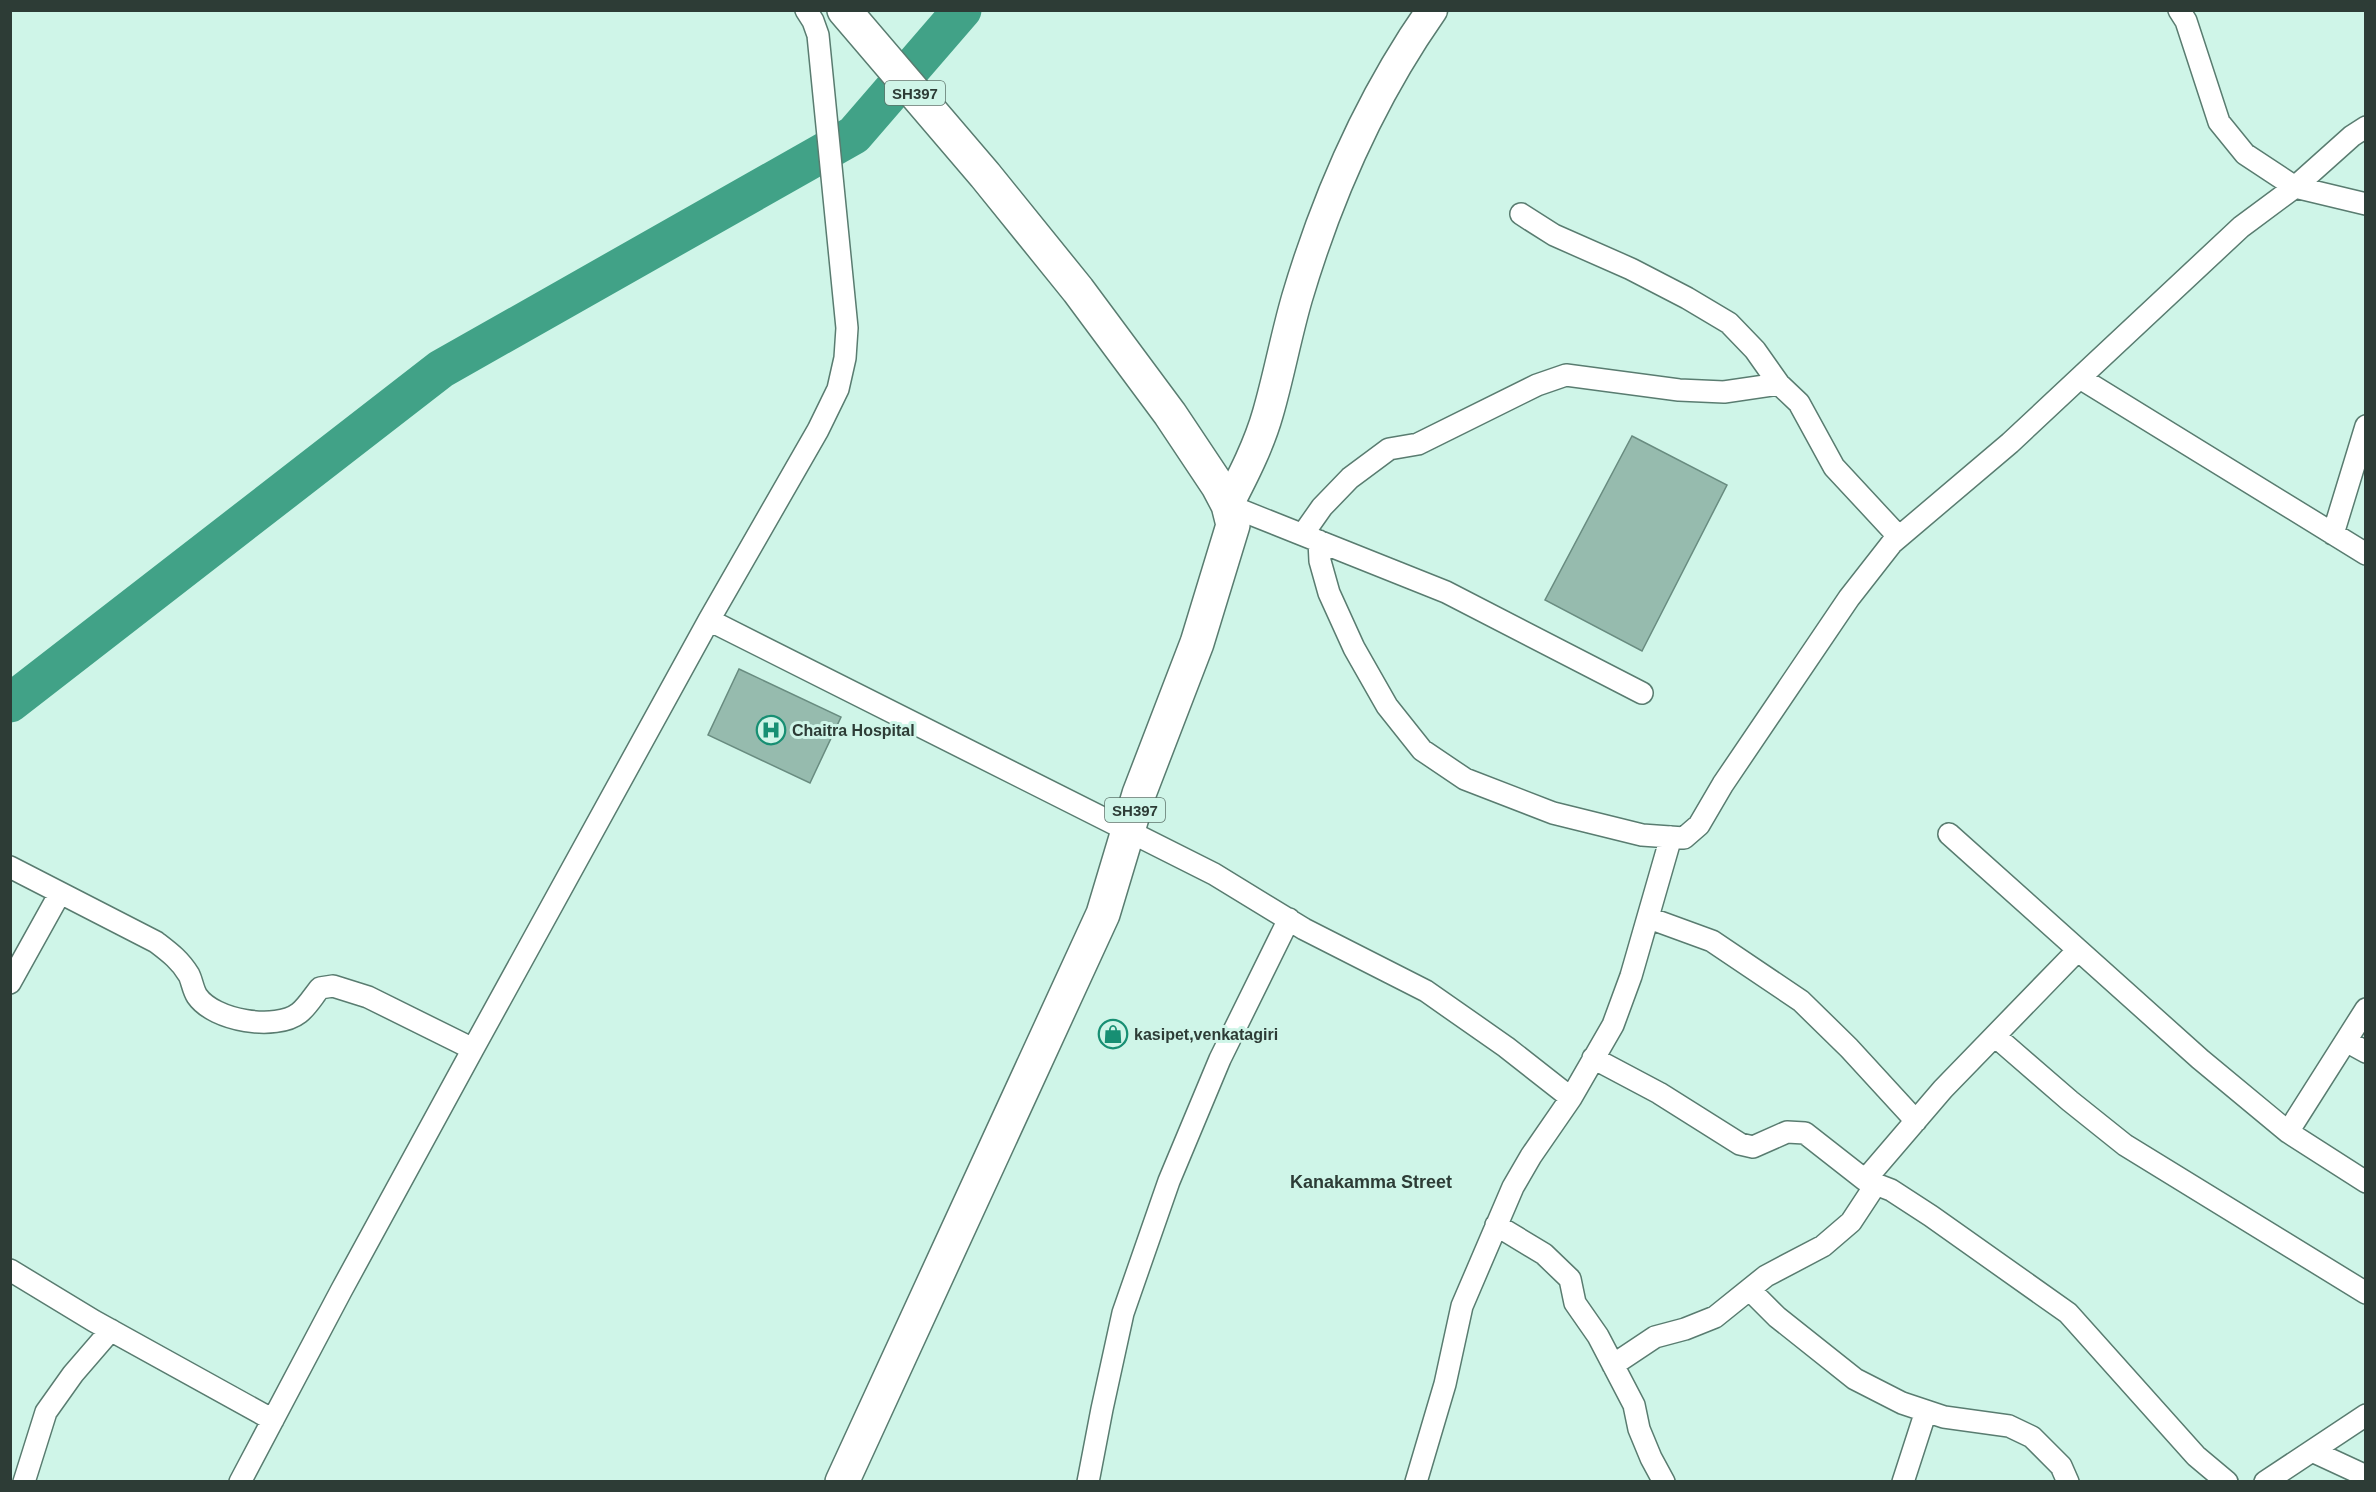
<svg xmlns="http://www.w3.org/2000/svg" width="2376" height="1492" font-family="Arial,sans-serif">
<rect width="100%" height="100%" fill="#cff5e8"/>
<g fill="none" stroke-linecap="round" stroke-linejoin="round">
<!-- river -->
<path stroke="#41a287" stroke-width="39" d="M10,703L441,369L854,135L962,10"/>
</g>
<!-- building -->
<path fill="#96bbae" stroke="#698c80" stroke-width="1.5" d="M1632,436L1727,485L1642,651L1545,600Z
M739,669L841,717L810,783L708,735Z"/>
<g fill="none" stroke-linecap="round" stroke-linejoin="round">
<!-- minor casing -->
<g stroke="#597c70" stroke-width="24">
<path id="minor" d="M2179,10L2186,21L2219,122L2245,154L2295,187L2366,204
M1521,214L1554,235L1631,269L1687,298L1729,323L1755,350L1779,384L1799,403L1834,467L1899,537
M2080,378L2366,554
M1228,505L1446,592L1642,693
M1303,534L1322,507L1350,478L1389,449L1418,444L1537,385L1566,375L1679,390L1724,392L1779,384
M2333,534L2366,426
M1319,541L1320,561L1329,593L1354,648L1387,706L1422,750L1465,779L1553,813L1642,835L1684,838L1699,825L1723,784L1849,598L1892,543L2010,443L2241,227L2295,187L2352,136L2366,127
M709,620L1214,874L1304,929L1426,991L1506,1047L1571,1098
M1949,834L2200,1059L2288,1132L2366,1182
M10,867L156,942C169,952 180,960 189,975C192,981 193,990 197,996C214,1021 276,1031 299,1013C307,1007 314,995 320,988L333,986L368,997L473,1049
M1649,918L1712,941L1801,1001L1849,1048L1916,1121
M10,983L60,893
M1995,1036L2070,1101L2125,1145L2366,1293
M2346,1041L2366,1052
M1593,1058L1659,1093L1740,1144L1753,1147L1787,1132L1805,1133L1865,1180L1891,1190L1931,1216L2068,1313L2196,1456L2227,1482
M2288,1132L2366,1009
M1865,1180L1943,1089L2077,951
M1496,1225L1544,1254L1570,1279L1575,1303L1598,1336L1634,1405L1639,1429L1651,1458L1664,1482
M10,1270L94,1321L273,1420
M1750,1290L1777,1317L1855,1379L1902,1403L1944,1417L2009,1426L2032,1437L2061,1466L2068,1482
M1613,1365L1655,1337L1685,1329L1715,1317L1766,1276L1823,1246L1851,1222L1876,1184
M2312,1451L2366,1476
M24,1482L46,1412L73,1374L111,1330
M240,1482L341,1291L473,1049L709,620L818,430L838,389L845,358L847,328L818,35L813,21L806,10
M1088,1482L1102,1409L1123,1313L1169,1181L1220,1059L1289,919
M1416,1482L1445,1384L1462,1306L1513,1187L1531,1156L1571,1098L1613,1025L1631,976L1671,837
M1903,1482L1926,1411
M2265,1482L2366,1415"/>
</g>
<!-- secondary casing -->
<g stroke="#597c70" stroke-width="33">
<path id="secondary" d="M1228,505C1243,476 1259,445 1268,413C1279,375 1286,336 1297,298C1327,197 1371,97 1432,10"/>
</g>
<!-- primary casing -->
<g stroke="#597c70" stroke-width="36">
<path id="primary" d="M842,1482L1103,914L1139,794L1197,643L1233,525L1228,505L1218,486L1170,414L1078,290L985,175L844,10"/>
</g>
<!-- minor -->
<use href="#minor" stroke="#fff" stroke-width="21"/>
<!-- secondary -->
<use href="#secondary" stroke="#fff" stroke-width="30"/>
<!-- primary -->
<use href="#primary" stroke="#fff" stroke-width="33"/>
</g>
<!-- icons -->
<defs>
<g id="hospital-ring" transform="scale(1.5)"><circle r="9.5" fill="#cff5e8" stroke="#178f73" stroke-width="1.5"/><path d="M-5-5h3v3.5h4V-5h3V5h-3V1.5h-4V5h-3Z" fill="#178f73"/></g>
<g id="shop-ring" transform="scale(1.5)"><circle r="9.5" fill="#cff5e8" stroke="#178f73" stroke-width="1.5"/><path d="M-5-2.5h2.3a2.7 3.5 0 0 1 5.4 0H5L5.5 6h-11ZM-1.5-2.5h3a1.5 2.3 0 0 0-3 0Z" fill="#178f73"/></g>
</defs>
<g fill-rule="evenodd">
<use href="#hospital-ring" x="771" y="730"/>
<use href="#shop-ring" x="1113" y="1034"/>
</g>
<g text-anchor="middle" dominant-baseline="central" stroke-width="6" stroke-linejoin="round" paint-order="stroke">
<!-- shield labels -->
<g fill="#cff5e8" stroke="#5e746b" stroke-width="1.5">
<rect x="885" y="81" width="60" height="24" rx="4.5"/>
<rect x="1105" y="798" width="60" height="24" rx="4.5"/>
</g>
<g font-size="15" font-weight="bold" fill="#2d3c36">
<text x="915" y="93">SH397</text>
<text x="1135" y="810">SH397</text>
</g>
<!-- poi labels -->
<g font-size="16" font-weight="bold" fill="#2d3c36" stroke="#cff5e8" text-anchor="start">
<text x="792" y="730">Chaitra Hospital</text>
<text x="1134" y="1034">kasipet,venkatagiri</text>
</g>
<!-- neighbourhood labels -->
<g font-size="18" font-weight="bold" fill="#2d3c36" stroke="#cff5e8">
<text x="1371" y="1182">Kanakamma Street</text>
</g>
</g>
<!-- border -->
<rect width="2376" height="1492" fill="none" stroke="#2d3c36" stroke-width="24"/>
</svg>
